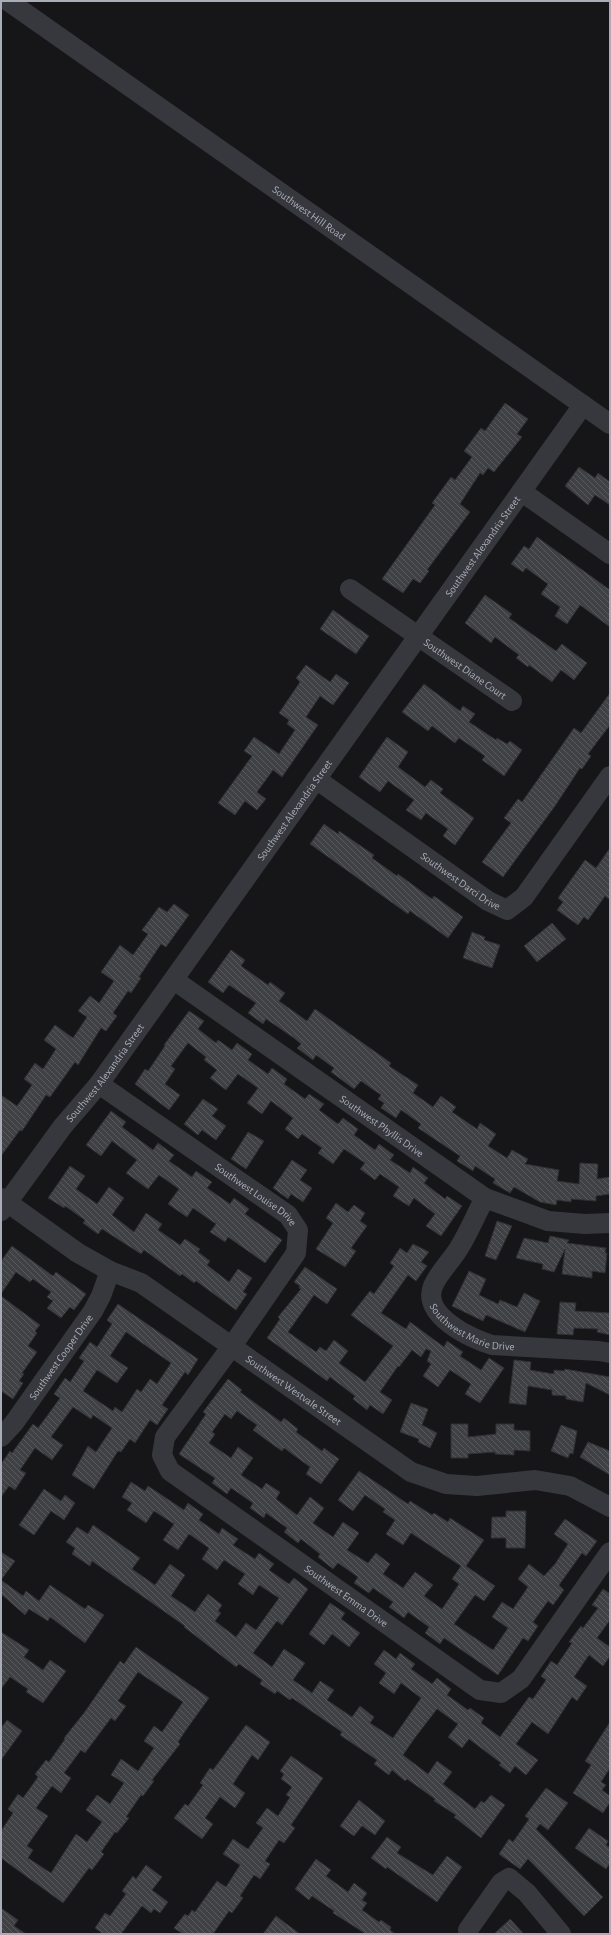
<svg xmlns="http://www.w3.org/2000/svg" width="611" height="1935" font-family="'Alegreya Sans',sans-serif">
<defs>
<pattern id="building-back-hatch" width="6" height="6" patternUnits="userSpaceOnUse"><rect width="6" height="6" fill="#404145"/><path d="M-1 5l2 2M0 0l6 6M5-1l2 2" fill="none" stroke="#595a5e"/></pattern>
</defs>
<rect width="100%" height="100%" fill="#161618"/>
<!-- building -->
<path fill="url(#building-back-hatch)" stroke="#303034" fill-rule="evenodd" d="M505,403L528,419L517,434L522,437L494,472L488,468L483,475L480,473L460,504L470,512L427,570L429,571L420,583L413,579L403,593L382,579L435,505L432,503L451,477L455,480L472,457L464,451L481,428L485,431Z
M579,467L595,478L598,473L610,482V505L595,495L588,505L565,486Z
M537,537L610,590V627L580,605L567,624L555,616L560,607L541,594L548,584L526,568L523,572L511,564L524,546L529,549Z
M485,595L512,614L509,618L556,651L562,644L587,663L574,680L561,670L552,682L529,665L528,667L516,658L519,655L495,637L491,643L465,623Z
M333,610L369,636L356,654L320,629Z
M306,665L330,682L336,674L349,683L333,705L320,696L306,717L318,725L282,777L273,770L257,792L266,799L257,810L245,801L235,815L218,803L252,756L244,751L254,737L279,754L295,730L287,724L289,720L279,713L300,682L296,678Z
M424,684L460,711L463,706L475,714L469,722L496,740L497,738L507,744L510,741L522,750L504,776L482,760L485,756L459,738L455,743L432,726L428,731L402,712Z
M610,693V725L588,754L591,756L582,769L580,768L555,806L503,877L482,862L511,823L504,818L518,799L522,802L574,728L581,733Z
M387,737L408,752L398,767L425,787L431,780L443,789L440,793L474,818L455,845L443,836L448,829L426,813L421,820L406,810L414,800L388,781L380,792L359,777Z
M324,824L338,834L339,831L374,855L372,858L397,876L398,874L432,899L434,896L463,917L448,938L410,911L408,914L310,844Z
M610,848V900L605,896L588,920L584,917L578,925L557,910L563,902L558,898L585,860L596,868Z
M174,904L189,915L166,947L161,944L139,977L141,978L131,993L128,991L113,1013L117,1016L106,1031L101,1028L78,1065L75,1062L50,1097L46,1095L22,1131L20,1130L1,1156V1095L17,1106L32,1085L24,1079L35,1063L43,1069L56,1049L44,1040L55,1025L73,1038L87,1017L78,1011L90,996L99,1003L114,981L101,972L120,945L133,955L148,934L142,930L159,907L167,912Z
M552,923L566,939L537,962L524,946Z
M472,932L485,937L484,940L500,945L492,968L463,958Z
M231,950L245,960L241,966L268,985L270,982L285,993L279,1001L307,1021L315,1009L391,1063L389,1066L418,1085L413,1093L433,1107L441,1096L456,1107L452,1112L477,1129L480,1123L496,1134L488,1146L507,1158L512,1150L528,1159L525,1164L559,1170L557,1181L579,1184L580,1163L598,1164L597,1179L610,1177V1194L596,1196V1201L571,1199V1202L557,1200L556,1205L540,1202L514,1187L510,1193L493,1183L495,1179L475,1166L473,1171L457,1161L460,1156L418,1128L421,1124L401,1110L396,1118L381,1108L384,1103L378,1099L381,1095L361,1081L354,1089L331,1072L334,1068L316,1055L313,1060L297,1048L301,1044L294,1038L266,1019L263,1024L248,1013L256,1003L229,985L223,993L208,982Z
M189,1011L204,1021L198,1029L216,1043L218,1040L232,1050L237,1043L252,1054L248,1060L268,1074L272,1068L287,1079L284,1084L305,1099L309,1094L324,1104L319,1110L338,1124L343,1118L358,1129L354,1135L375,1150L379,1144L394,1155L390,1160L410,1173L413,1167L428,1178L424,1183L445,1199L447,1196L462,1206L441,1236L426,1226L435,1214L414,1198L409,1206L393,1196L399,1187L380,1174L375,1180L360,1169L365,1163L344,1149L333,1164L318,1153L322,1148L302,1134L298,1139L285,1129L293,1118L271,1101L262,1114L247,1103L258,1088L238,1074L226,1090L210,1078L217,1070L204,1060L206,1057L188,1043L171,1066L175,1069L165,1084L180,1095L169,1110L135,1084L145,1069L148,1071L165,1046L164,1045Z
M203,1099L218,1109L212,1116L226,1126L216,1140L202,1130L198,1135L184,1124Z
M111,1111L126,1122L122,1127L153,1150L158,1143L174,1155L169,1161L192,1177L196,1171L212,1182L207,1188L230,1204L234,1198L249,1209L245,1214L282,1240L265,1263L228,1237L225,1242L210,1232L216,1224L193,1208L187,1217L168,1204L179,1189L159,1175L148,1189L126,1173L137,1160L112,1141L101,1156L86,1145Z
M248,1132L264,1141L246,1169L231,1159Z
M292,1160L307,1170L300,1180L312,1188L303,1202L291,1194L288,1199L273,1188Z
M70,1166L85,1176L76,1189L97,1204L109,1187L124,1198L112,1215L134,1232L146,1213L162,1224L158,1230L180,1245L185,1239L200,1249L198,1252L210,1261L207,1265L229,1282L238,1269L252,1278L243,1292L247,1294L236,1310L196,1281L194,1283L182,1274L180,1276L144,1250L141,1254L102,1229L98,1234L83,1223L85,1220L65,1206L64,1208L48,1198Z
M336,1203L348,1212L354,1205L365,1213L360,1221L367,1226L351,1248L356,1251L345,1267L316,1249L333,1223L326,1218Z
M497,1221L512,1226L496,1260L485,1256Z
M550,1236L569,1240L567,1243L606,1248L605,1253H607L605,1273L592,1271V1278L562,1274L565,1249L554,1272L542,1269L543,1264L516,1258L524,1238L548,1243Z
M413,1244L429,1252L421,1262L427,1266L416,1281L408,1275L381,1313L406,1329L410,1322L444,1347L447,1341L463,1352L460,1356L481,1370L489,1358L504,1368L480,1403L465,1394L471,1384L450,1370L438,1387L423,1376L431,1364L427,1361L431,1351L426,1349L421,1357L412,1350L399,1367L398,1366L380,1392L392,1400L383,1414L370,1405L367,1410L353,1399L355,1396L330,1377L327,1381L267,1338L280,1319L278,1317L301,1289L299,1288L300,1286L294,1282L305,1267L337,1289L327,1304L314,1295L288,1332L316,1352L320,1347L326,1351L334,1340L348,1351L339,1363L365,1382L393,1346L351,1315L370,1291L374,1294L394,1266L390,1263L400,1248L407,1253Z
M12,1246L53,1276L56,1272L86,1294L74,1310L70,1307L61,1318L47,1308L53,1301L47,1297L51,1292L33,1279L30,1282L16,1272L1,1294V1261Z
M469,1271L486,1279L479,1295L498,1304L500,1300L517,1307L524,1293L540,1301L525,1332L486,1315L483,1321L452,1306Z
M1,1296L40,1325L35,1331L37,1333L28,1346L37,1352L22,1373L24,1374L19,1381L23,1383L13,1399L1,1391Z
M560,1302L576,1303L575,1311L610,1313V1335L597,1332L598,1329L574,1328L573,1335L557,1334Z
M118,1304L198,1359L188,1375L185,1372L162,1405L168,1409L157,1425L150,1420L135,1443L130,1439L121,1452L118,1451L94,1489L72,1475L88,1446L96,1452L112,1428L93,1415L91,1419L73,1407L51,1437L63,1445L52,1460L35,1448L20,1470L26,1473L15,1490L9,1486L1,1497V1464L10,1451L12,1453L33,1424L38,1428L47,1416L60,1398L54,1394L65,1378L70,1382L84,1361L79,1358L90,1342L97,1347L112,1324L107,1320ZM126,1332L171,1363L157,1384L150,1379L141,1392L137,1389L122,1412L115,1407L113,1411L83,1391L97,1370L117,1383L128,1368L110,1356Z
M514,1360L531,1362L530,1370L554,1374V1370L564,1371L565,1369L610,1377V1395L586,1383L583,1402L566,1399V1396L552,1395V1390L528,1386L526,1405L509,1403Z
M228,1379L242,1390L240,1392L281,1422L284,1418L298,1429L296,1432L322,1451L324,1448L339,1459L321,1484L306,1474L310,1467L284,1448L282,1451L265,1439L253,1430L257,1425L237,1411L231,1419L225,1414L212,1432L215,1434L209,1443L231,1458L238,1447L253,1458L241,1475L262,1489L266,1483L280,1492L276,1499L297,1515L310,1497L324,1508L313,1523L333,1537L343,1522L359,1533L347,1550L368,1563L376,1553L390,1564L383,1574L403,1588L415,1572L433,1585L424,1596L442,1609L459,1584L452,1579L461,1566L411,1533L403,1545L386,1534L395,1520L383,1512L385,1509L365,1495L353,1511L338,1500L359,1471L408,1504L410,1501L432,1515L434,1513L448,1522L450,1518L484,1540L466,1566L495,1586L484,1601L475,1595L454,1624L493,1650L508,1628L492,1617L502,1602L513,1609L528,1587L518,1579L529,1564L544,1576L555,1564L568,1544L554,1534L565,1519L597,1541L586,1556L582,1553L559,1585L564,1590L553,1605L548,1601L533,1622L538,1626L528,1641L523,1638L498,1675L444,1638L440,1644L425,1633L429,1627L408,1612L404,1618L389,1607L393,1602L373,1588L369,1593L354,1583L358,1577L338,1563L333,1569L318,1557L320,1554L301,1539L298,1543L284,1532L287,1528L266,1513L264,1518L250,1508L253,1503L231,1488L227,1494L212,1483L215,1478L179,1454L206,1414L203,1412Z
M411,1403L428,1409L422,1425L437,1433L430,1448L418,1442L419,1439L400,1432Z
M451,1424H468V1437L496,1434V1424H514V1430L530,1431V1451L514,1450V1455L495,1454V1452L468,1454V1458H451Z
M561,1425L577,1431L573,1454L570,1453L568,1458L551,1451Z
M588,1442L610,1451V1475L580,1457Z
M131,1482L145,1491L148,1486L184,1510L188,1503L203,1514L199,1520L219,1534L222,1528L238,1539L233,1545L255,1559L259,1553L274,1564L269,1570L289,1584L294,1578L308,1589L282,1625L277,1621L253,1653L272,1667L284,1649L305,1663L293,1680L312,1693L320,1681L334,1690L327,1700L352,1717L360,1706L374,1717L370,1723L393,1738L421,1698L401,1683L394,1694L379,1683L386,1673L374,1664L384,1650L396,1659L400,1653L415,1664L411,1669L432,1684L437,1678L451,1689L447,1695L468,1710L470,1708L484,1718L481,1723L500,1737L529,1697L533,1699L546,1680L541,1676L551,1661L557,1665L572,1643L569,1642L581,1626L583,1628L598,1608L592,1605L603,1589L609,1593L610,1592V1620L597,1638L610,1647V1656L603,1666L589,1655L574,1677L587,1686L577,1701L572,1697L548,1734L532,1722L516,1744L538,1760L526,1775L515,1766L510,1773L499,1765L501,1763L469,1739L462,1748L448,1737L458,1724L437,1709L414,1739L403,1755L428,1774L437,1761L452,1772L443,1784L475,1809L481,1801L484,1803L491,1795L505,1805L481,1838L454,1817L456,1815L434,1801L435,1799L407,1779L405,1781L392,1770L389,1775L374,1764L377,1760L340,1735L342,1732L292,1698L290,1700L277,1691L275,1694L260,1684L262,1680L239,1664L236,1667L184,1627L185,1626L92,1561L90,1566L72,1554L75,1548L66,1542L77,1527L88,1534L93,1525L140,1558L132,1569L155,1585L170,1564L185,1575L171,1596L195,1612L208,1594L222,1605L218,1611L221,1613L215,1621L236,1637L246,1623L256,1630L279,1598L259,1585L253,1595L238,1584L245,1574L224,1560L217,1570L202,1559L209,1548L189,1534L178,1550L163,1540L174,1524L154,1511L146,1523L127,1510L132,1503L122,1497Z
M44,1489L61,1501L65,1495L75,1503L64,1520L51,1511L34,1535L19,1525Z
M506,1511H526L525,1548H506V1538H491L492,1517H506Z
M1,1552L15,1561L1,1580L23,1596L26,1591L39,1601L50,1585L85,1609L88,1605L104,1615L85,1643L50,1617L48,1621L29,1609L25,1615L1,1594Z
M330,1603L345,1613L341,1619L360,1633L349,1647L332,1634L324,1645L309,1634Z
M1,1632L29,1650L24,1657L43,1670L50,1660L66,1671L43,1703L26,1692L28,1689L10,1677L1,1689Z
M136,1647L209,1698L186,1730L178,1742L180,1744L152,1780L154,1781L143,1796L141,1795L126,1817L129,1818L117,1833L115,1832L101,1852L104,1854L92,1870L89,1868L63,1903L1,1858V1831L13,1813L8,1809L18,1794L23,1798L38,1777L35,1774L46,1760L49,1762L65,1739L64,1738L84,1713L120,1661L124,1664ZM138,1672L183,1702L162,1732L154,1726L144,1741L154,1748L138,1771L121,1759L111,1775L124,1783L110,1804L97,1795L86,1810L102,1822L87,1842L76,1834L51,1873L28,1858L33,1850L27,1846L48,1816L36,1808L52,1786L61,1793L71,1778L64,1773L81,1750L85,1753L111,1718L115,1721L126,1706L118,1701Z
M7,1720L22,1731L1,1760V1728Z
M610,1722V1768L601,1782L606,1785L602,1790L610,1796V1802L603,1813L573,1793L591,1765L585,1761Z
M246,1725L270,1742L258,1760L252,1755L233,1784L245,1793L235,1808L220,1797L205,1818L213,1824L202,1839L174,1818L185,1804L188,1806L203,1785L200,1783L210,1768L213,1770Z
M291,1756L323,1778L291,1825L295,1828L284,1843L279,1840L265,1861L270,1864L260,1879L254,1875L240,1896L243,1898L232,1913L229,1911L213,1934H183L174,1928L185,1914L188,1916L192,1910L195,1912L217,1881L226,1887L240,1865L223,1854L233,1839L248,1849L263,1828L256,1823L267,1808L278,1816L290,1797L286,1795L292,1787L281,1779L284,1774L280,1771Z
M546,1788L568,1803L548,1830L540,1824L536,1829L603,1897L584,1916L528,1859L520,1869L499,1854L509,1839L513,1842L529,1819L525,1816Z
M359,1800L385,1821L375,1835L362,1826L354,1836L340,1826Z
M589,1828L608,1841L606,1845L610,1848V1863L606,1869L575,1848Z
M387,1837L401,1847L397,1853L433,1875L447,1856L462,1867L437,1902L387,1867L386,1869L371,1858Z
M316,1859L331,1870L326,1876L348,1892L354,1883L367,1893L362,1900L367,1903L362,1910L379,1922L381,1920L391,1927L390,1930L395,1934H366L333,1913L334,1911L312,1896L309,1900L295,1889Z
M146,1865L162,1877L152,1890L168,1902L160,1913L154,1909L151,1913L142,1906L121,1934H103L95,1928L105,1913L110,1916L126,1894L122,1891L133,1876L136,1879Z
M1,1908L18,1920L14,1926L26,1934H1Z
M276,1916L300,1934H263Z
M510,1919L524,1934H494Z"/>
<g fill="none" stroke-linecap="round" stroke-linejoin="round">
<!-- minor -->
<g stroke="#37383d" stroke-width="20">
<path id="s1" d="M8,1L610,424"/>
<path d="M522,492L610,554"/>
<path id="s2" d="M350,589L512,701"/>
<path id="s3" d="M316,779L488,901L507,910L524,897L610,776"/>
<path id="s4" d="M174,980L485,1198L548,1221L585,1224L610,1223"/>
<path id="s5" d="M99,1084L288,1215L298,1230L296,1253L232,1346L165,1437L162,1455L170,1471L480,1690L501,1693L521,1679L610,1552"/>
<path id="s6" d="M1,1198L78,1253L110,1271L141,1283L411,1472L446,1484L477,1486L535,1480L570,1486L610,1507"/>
<path id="s7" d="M485,1198C476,1214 469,1232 459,1248C452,1260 439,1272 433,1286C421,1315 471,1339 492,1345L599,1351L610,1353"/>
<path id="s8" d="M1,1211L63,1126L99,1084L583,405"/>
<path id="s9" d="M1,1437L14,1423L93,1311L101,1296L110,1271"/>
<path d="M468,1930L501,1883L509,1878L527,1893L561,1934"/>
</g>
</g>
<g text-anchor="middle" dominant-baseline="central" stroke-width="3" stroke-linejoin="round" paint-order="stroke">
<!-- street labels -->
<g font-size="11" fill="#a8adb8" stroke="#111113">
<text stroke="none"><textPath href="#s1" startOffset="368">Southwest Hill Road</textPath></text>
<text stroke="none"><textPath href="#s8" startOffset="821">Southwest Alexandria Street</textPath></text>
<text stroke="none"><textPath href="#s2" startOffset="140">Southwest Diane Court</textPath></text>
<text stroke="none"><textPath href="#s8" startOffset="497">Southwest Alexandria Street</textPath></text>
<text stroke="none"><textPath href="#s3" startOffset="177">Southwest Darci Drive</textPath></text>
<text stroke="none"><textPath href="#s8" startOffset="173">Southwest Alexandria Street</textPath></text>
<text stroke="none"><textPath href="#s4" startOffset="254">Southwest Phyllis Drive</textPath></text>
<text stroke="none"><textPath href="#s5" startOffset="192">Southwest Louise Drive</textPath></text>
<text stroke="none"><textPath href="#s7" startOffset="169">Southwest Marie Drive</textPath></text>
<text stroke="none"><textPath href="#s9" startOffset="100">Southwest Cooper Drive</textPath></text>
<text stroke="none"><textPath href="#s6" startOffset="351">Southwest Westvale Street</textPath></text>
<text stroke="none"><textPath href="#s5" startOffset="749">Southwest Emma Drive</textPath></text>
</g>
</g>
<!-- border -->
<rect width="611" height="1935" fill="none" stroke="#a8adb8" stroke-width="4"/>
</svg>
